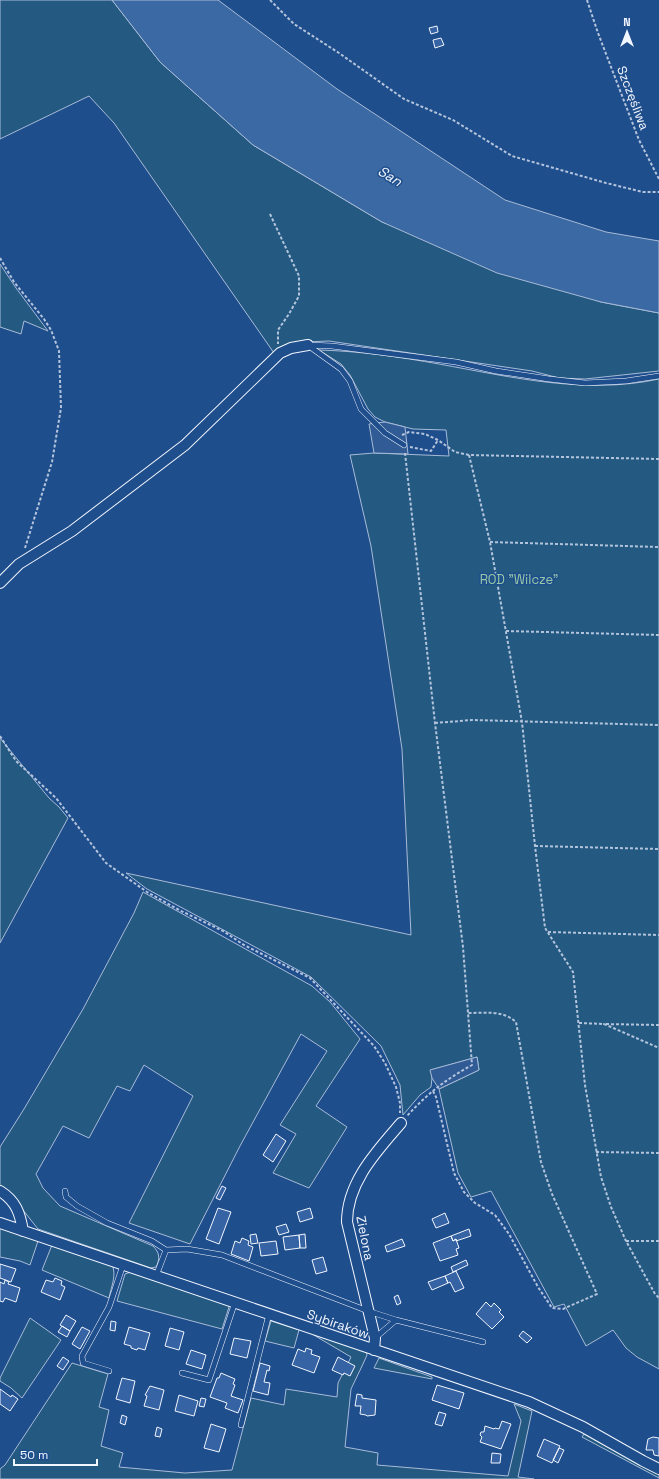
<svg xmlns="http://www.w3.org/2000/svg" width="659" height="1479" font-family="'Space Grotesk',sans-serif">
<rect width="100%" height="100%" fill="#1f4e8c"/>
<!-- green -->
<path fill="#245a82" stroke="#a8bbd7" d="M0,0H112L160,62L253,145L382,222L601,302L659,313V371L585,379L559,378L532,371L329,341L305,342L274,353L114,123L89,96L0,139Z
M0,264L16,288L48,331L24,321L21,334L0,327Z
M319,350C359,351 400,357 439,364C511,377 586,395 659,379V1369L637,1357L626,1348L613,1330L586,1346L564,1304L554,1307L491,1191L471,1197L458,1173L439,1089L479,1070L477,1057L431,1070L432,1078L431,1087L420,1095L403,1115L400,1085L381,1046L311,977L147,889L126,873L411,935L402,749L371,546L350,455L374,453L449,456L446,430L413,429L385,422L375,417L368,409L350,375L341,364Z
M0,738L49,798L59,807L68,818L0,943Z
M143,892L312,986L330,1002L360,1039L316,1106L347,1127L309,1188L273,1173L296,1134L280,1125L327,1051L301,1034L240,1146L190,1244L129,1223L193,1096L144,1065L130,1091L117,1086L89,1138L63,1126L36,1174L43,1188L60,1206L153,1246C160,1253 160,1259 156,1267L151,1268L38,1229L19,1205L0,1186V1147L24,1109L83,1009L134,913Z
M0,1228L38,1241L30,1265L20,1261L0,1257Z
M52,1245L112,1265C117,1275 111,1287 109,1298L42,1270Z
M131,1272L228,1305L229,1307L222,1329L117,1301L125,1274Z
M30,1318L61,1340L22,1398L11,1388L0,1381V1378Z
M271,1321L299,1330L294,1348L265,1341Z
M312,1334L366,1352L367,1355L363,1364L351,1389L345,1447L378,1453L377,1465L508,1476L521,1421L514,1404L532,1411L518,1477L534,1479H0V1469L5,1465L72,1363L108,1374L99,1407L109,1410L101,1446L123,1453L119,1467L185,1473L232,1470L251,1398L284,1405L286,1389L337,1397L338,1383L351,1357Z
M379,1358L432,1377V1379L374,1368Z
M584,1434L659,1474V1478L582,1437Z"/>
<!-- parking -->
<path fill="#305b95" stroke="#a8bbd7" d="M385,422L405,427L408,454L374,453L369,424Z
M477,1057L479,1070L439,1089L432,1078L430,1070Z"/>
<!-- water -->
<path fill="#3b69a3" stroke="#a8bbd7" d="M112,0H218L337,89L505,200L606,232L659,241V313L601,302L497,273L382,222L253,145L160,62Z"/>
<!-- building -->
<path fill="#3563a3" stroke="#f2f6ff" d="M437,26L438,32L431,34L429,28Z
M441,38L444,45L435,48L433,40Z
M276,1134L286,1141L273,1162L263,1155Z
M222,1186L226,1188L220,1200L216,1198Z
M218,1208L231,1212L219,1244L206,1239Z
M310,1208L313,1218L300,1222L297,1212Z
M445,1213L449,1223L436,1228L432,1219Z
M286,1224L289,1232L279,1235L276,1227Z
M469,1229L471,1236L456,1241V1239L453,1241L451,1236Z
M256,1234L258,1243L251,1244L250,1235Z
M305,1234L306,1248H300L299,1235Z
M299,1235L300,1248L285,1250L283,1237Z
M451,1236L453,1241L456,1239L459,1248L456,1249L458,1255L440,1261L433,1243Z
M242,1238L249,1241L248,1245L253,1247L249,1261L231,1254L235,1241L240,1243Z
M402,1239L405,1246L387,1252L385,1246Z
M276,1241L278,1254L261,1256L259,1243Z
M323,1257L327,1271L316,1274L312,1260Z
M466,1260L468,1265L453,1272L451,1267Z
M0,1264L16,1269L11,1282L0,1278Z
M456,1271L464,1288L455,1292L450,1282L448,1283L445,1276Z
M445,1276L448,1283L432,1290L428,1282Z
M55,1278L62,1281L61,1285L65,1287L60,1300L41,1292L46,1280L53,1282Z
M5,1280L9,1282L8,1284L20,1288L16,1302L5,1298L3,1302L0,1301V1282L4,1284Z
M398,1295L401,1303L397,1305L394,1297Z
M486,1302L491,1307L494,1303L501,1310L499,1312L504,1317L492,1329L476,1314Z
M66,1315L76,1321L70,1331L60,1325Z
M111,1321L116,1322L115,1331L110,1330Z
M62,1326L70,1331L67,1337L58,1332Z
M82,1327L90,1331L80,1349L72,1344Z
M129,1327L150,1333L145,1350L138,1348L137,1350L131,1348V1346L124,1344Z
M170,1328L184,1332L179,1350L165,1346Z
M523,1331L532,1338L527,1343L519,1336Z
M234,1338L251,1341L247,1358L230,1354Z
M306,1348L312,1350L311,1354L320,1357L314,1373L292,1365L298,1349L305,1352Z
M191,1350L206,1355L202,1369L186,1364Z
M63,1357L69,1361L63,1370L57,1366Z
M338,1357L355,1366L350,1376L344,1373L343,1375L332,1370Z
M260,1363L270,1366L269,1371L267,1370L264,1382L270,1383L268,1395L253,1391Z
M221,1373L235,1379L233,1384L235,1385L231,1396L243,1400L238,1413L225,1408L227,1403L210,1397L217,1378H219Z
M122,1378L135,1381L130,1403L116,1399Z
M437,1385L464,1393L459,1409L432,1400Z
M150,1386L164,1390L159,1410L144,1406L147,1396L145,1395Z
M0,1389L11,1397L12,1395L18,1399L10,1411L0,1404Z
M357,1394L362,1395V1398L376,1400L375,1415L367,1416L366,1415L360,1414L361,1406H355Z
M179,1395L198,1401L194,1416L175,1411Z
M201,1398L206,1399L204,1407L199,1406Z
M439,1412L446,1414L442,1426L435,1424Z
M122,1415L127,1417L125,1425L120,1423Z
M502,1421L511,1424L501,1449L480,1442L482,1437L480,1435L481,1432H484L485,1426L494,1429L495,1428L499,1429Z
M211,1424L226,1429L219,1452L204,1448Z
M157,1427L162,1429L160,1437L155,1436Z
M653,1437L659,1438V1456L654,1455L653,1450H646L648,1439Z
M544,1439L560,1446L552,1463L537,1456Z
M559,1448L564,1450L558,1463L553,1460Z
M492,1453L501,1454L500,1463H491Z"/>
<g fill="none" stroke-linecap="round" stroke-linejoin="round">
<!-- service casing -->
<g stroke="#f2f6ff" stroke-width="6">
<path id="service" d="M308,345L332,346L456,362L496,371L549,379L585,383L626,381L659,376
M309,346L341,369L350,381L361,409L385,433L404,445
M65,1191L66,1197L77,1206L107,1223L152,1241L166,1250
M156,1276L166,1250L187,1249L222,1255L368,1311L396,1320L375,1338
M396,1320L483,1342
M109,1371L83,1363L82,1356L109,1307L123,1265
M182,1373L209,1380L235,1302
M241,1425L269,1314"/>
</g>
<!-- minor casing -->
<g stroke="#f2f6ff" stroke-width="12">
<path id="minor" d="M0,583L19,564L72,531L185,445L280,353L291,348L308,345
M0,1191C16,1201 20,1213 23,1231
M0,1223L529,1402L583,1427L643,1461L659,1469
M374,1350L375,1338L347,1222C347,1182 377,1151 401,1123"/>
</g>
<!-- path -->
<path stroke="#b3c4dc" stroke-width="2" stroke-dasharray="3 2" stroke-linecap="butt" d="M270,0L294,24L339,53L404,99L453,120L512,156L606,183L643,192H659
M587,0L598,33L639,140L659,179
M270,214L299,276V296L289,314L278,330V344
M0,258L14,282L44,319L51,330L59,351L61,408L52,462L25,548
M402,435L409,432L425,434L438,440L455,452L469,455
M410,447L431,451L438,440
M405,453L435,723L463,947L472,1065C445,1080 428,1093 407,1116
M659,459L469,455L490,542L522,722L535,846L545,928L573,972L585,1085L601,1177L611,1207L626,1241L655,1294L659,1298
M490,542L659,547
M506,631L659,635
M435,723L472,720L659,725
M0,736L16,761L56,798L106,863L147,892L179,910L223,931L244,945L310,978L374,1046L385,1063L396,1087L400,1103V1113
M535,846L659,849
M548,932L659,935
M579,1023L604,1024
M659,1025L604,1024L659,1048
M433,1091L436,1097L454,1173L464,1192L475,1203L495,1215L509,1234L538,1287L552,1308L563,1309L597,1294L552,1194L541,1162L516,1022C503,1010 485,1013 468,1013
M596,1152L659,1153
M626,1241H659"/>
<!-- service -->
<use href="#service" stroke="#1f4e8c" stroke-width="5"/>
<!-- minor -->
<use href="#minor" stroke="#1f4e8c" stroke-width="10"/>
</g>
<g text-anchor="middle" dominant-baseline="central" stroke-width="3" stroke-linejoin="round" paint-order="stroke">
<!-- street labels -->
<g font-size="13" fill="#f2f6ff" stroke="#1f4e8c">
<text transform="translate(633 98) rotate(69)">Szczęśliwa</text>
<text transform="translate(365 1238) rotate(79)">Zielona</text>
<text transform="translate(338 1324) rotate(19)">Sybiraków</text>
</g>
<!-- park labels -->
<g font-size="13" fill="#97c8a6" stroke="#1f4e8c">
<text x="519" y="579">ROD "Wilcze"</text>
</g>
<!-- water labels -->
<g font-size="14" font-style="italic" fill="#f2f6ff" stroke="#1f4e8c">
<text transform="translate(390 176) rotate(32)">San</text>
</g>
</g>
<!-- north arrow -->
<g transform="translate(627 32)" stroke="#1f4e8c" stroke-width="3" paint-order="stroke">
<path d="M0-3L7 15L0 10L-7 15Z" fill="#f2f6ff"/>
<text y="-6" font-size="11" font-weight="bold" text-anchor="middle" fill="#f2f6ff">N</text>
</g>
<!-- scale -->
<path d="M14 1459v6h83v-6" fill="none" stroke="#f2f6ff" stroke-width="2"/>
<text x="20" y="1459" font-size="12" fill="#f2f6ff" stroke="#1f4e8c" stroke-width="3" paint-order="stroke">50 m</text>
</svg>
